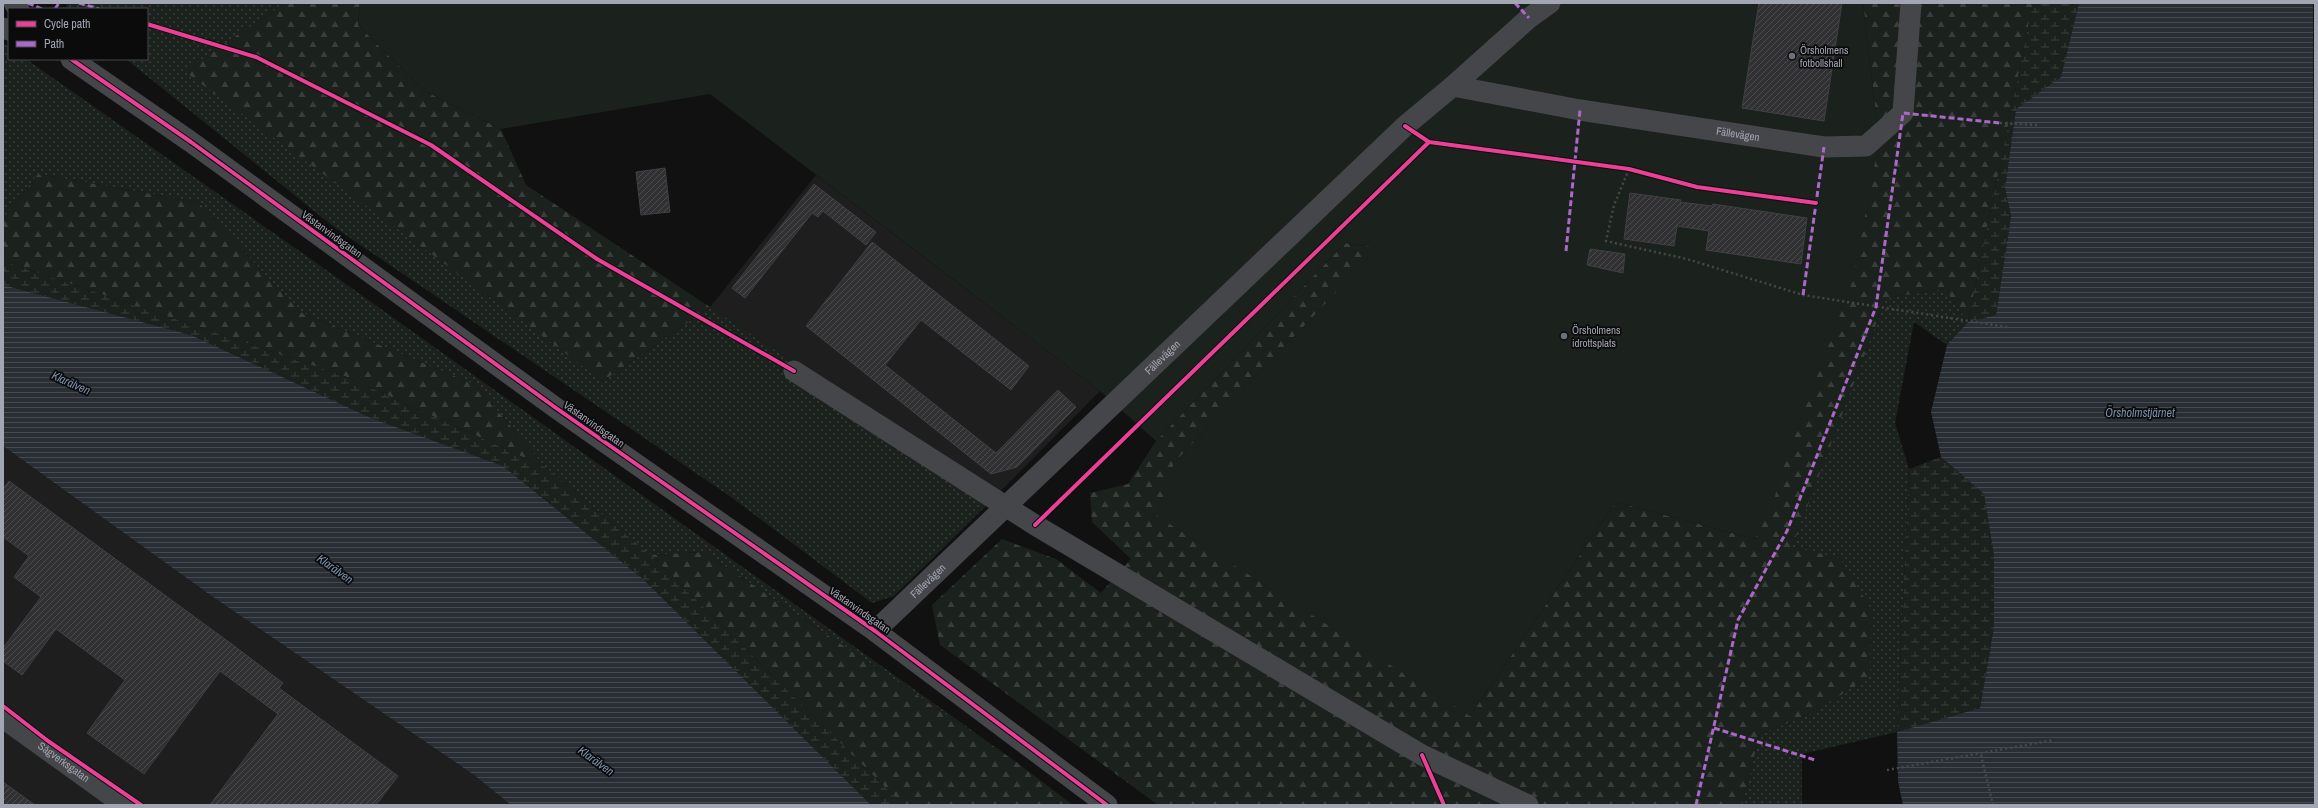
<svg xmlns="http://www.w3.org/2000/svg" width="2318" height="808" font-family="'Archivo Narrow',sans-serif">
<defs>
<pattern id="green-dots" width="8" height="8" patternUnits="userSpaceOnUse"><rect width="8" height="8" fill="#1b211c"/><path d="M2 2h.1M6 6h.1" fill="none" stroke="#393e3b" stroke-width="1.8" stroke-linecap="round"/></pattern>
<pattern id="forest-firs" width="22" height="20" patternUnits="userSpaceOnUse"><rect width="22" height="20" fill="#1b211c"/><path d="M5 1l3.5 6h-7zM16 11l3.5 6h-7z" fill="#393e3b"/></pattern>
<pattern id="wetland-marsh" width="20" height="14" patternUnits="userSpaceOnUse"><rect width="20" height="14" fill="#1b211c"/><path d="M1 5h8M5 5V1M11 12h8M15 12V8" fill="none" stroke="#393e3b"/></pattern>
<pattern id="water-rules" width="6" height="5" patternUnits="userSpaceOnUse"><rect width="6" height="5" fill="#292e35"/><path d="M0 2.5h6" fill="none" stroke="#454950"/></pattern>
<pattern id="building-hatch" width="6" height="6" patternUnits="userSpaceOnUse"><rect width="6" height="6" fill="#313133"/><path d="M-1 1l2-2M0 6l6-6M5 7l2-2" fill="none" stroke="#4c4c4e"/></pattern>
</defs>
<rect width="100%" height="100%" fill="#111"/>
<!-- built -->
<path fill="#1e1e1f" d="M816,175L1100,391L996,496L710,307Z
M3,446L213,597L474,775L511,805H3Z"/>
<!-- green -->
<path fill="url(#green-dots)" d="M66,3H282V5L185,71L603,381L710,307L996,496L894,596L872,603L731,497L334,227L126,59H147V9H67Z
M3,43L9,47V59H26L315,262L1012,759L704,552L651,555L545,467L476,385L300,312L198,202L38,174L3,219Z
M1945,289L1968,322L1947,345L1914,322L1895,423L1909,469L1897,732L1802,754V805H1742L1760,734L1813,713L1791,547L1886,298Z"/>
<!-- forest -->
<path fill="url(#forest-firs)" d="M282,3H360L358,25L423,90L501,129L526,185L710,307L603,381L184,71L282,5Z
M1863,3H2033L1968,322L1945,289L1886,298L1792,547L1840,558L1871,609L1870,676L1813,713L1760,734L1742,805H1158L940,645L932,605L1002,539L1056,559L1101,593L1131,559L1092,522L1090,493L1128,484L1156,441L1345,243L1379,248L1174,463L1470,716L1616,502L1755,539L1879,141Z
M38,174L198,202L300,312L476,385L545,467L347,377L3,261V219Z
M704,552L1012,759L1073,805H903L651,555Z"/>
<!-- wetland -->
<path fill="url(#wetland-marsh)" d="M2033,3H2079L2061,77L2016,109L2005,188L2011,216L1996,315L1968,322Z
M3,261L347,377L545,467L651,555L903,805H871L644,580L503,466L371,418L191,335L3,285Z
M1941,457L1984,494L1994,556V627L1980,708L1897,732L1909,469Z"/>
<!-- pitch -->
<path fill="#1b211c" d="M360,3H1528L1531,5L1533,3H1863L1879,141L1853,280L1778,480L1771,520L1763,519L1755,539L1616,502L1470,716L1157,516L1174,463L1378,248L1345,243L1156,441L1100,391L710,94L501,129L423,90L358,25Z"/>
<!-- water -->
<path fill="url(#water-rules)" d="M2079,3H2313L2315,805H1903L1898,781L1897,732L1980,708L1994,627V556L1984,494L1941,457L1931,412L1947,345L1968,322L1996,315L2011,216L2005,188L2016,109L2061,77Z
M3,285L191,335L371,418L503,466L644,580L871,805H511L474,775L213,597L3,446Z"/>
<!-- building -->
<path fill="url(#building-hatch)" stroke="#404044" d="M1759,3H1842L1824,121L1742,108Z
M665,168L670,212L641,215L636,172Z
M814,184L876,232L866,245L823,211L818,217L812,213L745,298L732,288Z
M1630,193L1681,200L1680,202L1712,206L1713,204L1807,218L1801,264L1706,250L1709,231L1677,226L1674,246L1624,239Z
M872,242L1029,366L1011,390L921,320L885,365L996,453L1058,390L1076,407L1017,467L991,474L806,326Z
M1590,249L1625,254L1623,273L1587,265Z
M9,481L237,648L283,683L279,688L398,776L376,805H210L278,714L220,671L144,774L87,733L125,680L56,629L22,675L3,661V648L41,597L14,577L29,556L3,537V489Z
M3,782L35,805H3Z"/>
<g fill="none" stroke-linecap="round" stroke-linejoin="round">
<!-- path -->
<path stroke="#47474b" stroke-width="2.5" stroke-dasharray="2 3" stroke-linecap="butt" d="M2000,123L2038,125
M1629,169L1614,205L1606,241L1687,259L1803,295L2007,327
M1981,755L1993,805
M1887,770L2054,740"/>
<!-- minor -->
<g stroke="#454649" stroke-width="21">
<path d="M14,3L19,9"/>
<path d="M3,28L9,30"/>
<path d="M71,59L191,142L556,408L875,631L1107,805"/>
<path id="s1" d="M1453,86L1580,110L1824,147L1866,146L1903,113L1911,3"/>
<path d="M794,371L1035,525L1422,755L1528,805"/>
<path id="s2" d="M875,631L1405,126L1453,86L1529,18L1550,3"/>
<path id="s3" d="M3,718L124,805"/>
</g>
<!-- quiet -->
<path stroke="#ac68c9" stroke-width="3" stroke-dasharray="6 3" stroke-linecap="butt" d="M28,3L42,9
M79,3L99,9
M1515,3L1529,18
M55,9L59,3
M1566,251L1580,110
M1803,295L1824,147
M1714,728L1815,760
M1696,805L1738,620L1787,531L1876,307L1903,113L2000,123"/>
<!-- cycleway casing -->
<g stroke="#0b0b0c" stroke-width="6">
<path id="cycleway" d="M147,24L256,57L431,145L597,259L794,371
M71,59L191,142L556,408L875,631L1107,805
M1405,126L1429,142L1629,169L1697,187L1816,203
M1035,525L1429,142
M3,706L48,741L141,805
M1422,755L1444,805"/>
</g>
<!-- cycleway -->
<use href="#cycleway" stroke="#ea4096" stroke-width="4"/>
</g>
<!-- markers -->
<g fill="#6f717a" stroke="#0b0b0c" stroke-width="1.5">
<circle cx="1792" cy="56" r="4"/>
<circle cx="1564" cy="336" r="4"/>
</g>
<g text-anchor="middle" dominant-baseline="central" stroke-width="3.5" stroke-linejoin="round" paint-order="stroke">
<!-- poi labels -->
<g font-size="11" fill="#a2a5b2" stroke="#0b0b0c" text-anchor="start">
<text x="1800" y="50">Örsholmens<tspan x="1800" dy="13">fotbollshall</tspan></text>
<text x="1572" y="330">Örsholmens<tspan x="1572" dy="13">idrottsplats</tspan></text>
</g>
<!-- street labels -->
<g font-size="11" fill="#a2a5b2" stroke="#0b0b0c">
<text stroke="none"><textPath href="#s1" startOffset="289">Fällevägen</textPath></text>
<text transform="translate(332 234) rotate(36)">Västanvindsgatan</text>
<text stroke="none"><textPath href="#s2" startOffset="397">Fällevägen</textPath></text>
<text transform="translate(594 424) rotate(35)">Västanvindsgatan</text>
<text stroke="none"><textPath href="#s2" startOffset="73">Fällevägen</textPath></text>
<text transform="translate(860 610) rotate(35)">Västanvindsgatan</text>
<text stroke="none"><textPath href="#s3" startOffset="75">Sågverksgatan</textPath></text>
</g>
<!-- water labels -->
<g font-size="12" font-style="italic" fill="#7a90ab" stroke="#0b0b0c">
<text transform="translate(71 383) rotate(24)">Klarälven</text>
<text x="2140" y="413">Örsholmstjärnet</text>
<text transform="translate(335 569) rotate(36)">Klarälven</text>
<text transform="translate(596 761) rotate(36)">Klarälven</text>
</g>
</g>
<!-- border -->
<rect width="2318" height="808" fill="none" stroke="#a2a5b2" stroke-width="8"/>
<!-- legend -->
<rect x="8" y="8" width="140" height="52" fill="#0b0b0c" stroke="#47494e"/>
<rect x="16" y="21" width="20" height="6" fill="#ea4096" stroke="#47494e"/>
<text x="44" y="28" font-size="12" fill="#a2a5b2">Cycle path</text>
<rect x="16" y="41" width="20" height="6" fill="#ac68c9" stroke="#47494e"/>
<text x="44" y="48" font-size="12" fill="#a2a5b2">Path</text>
</svg>
